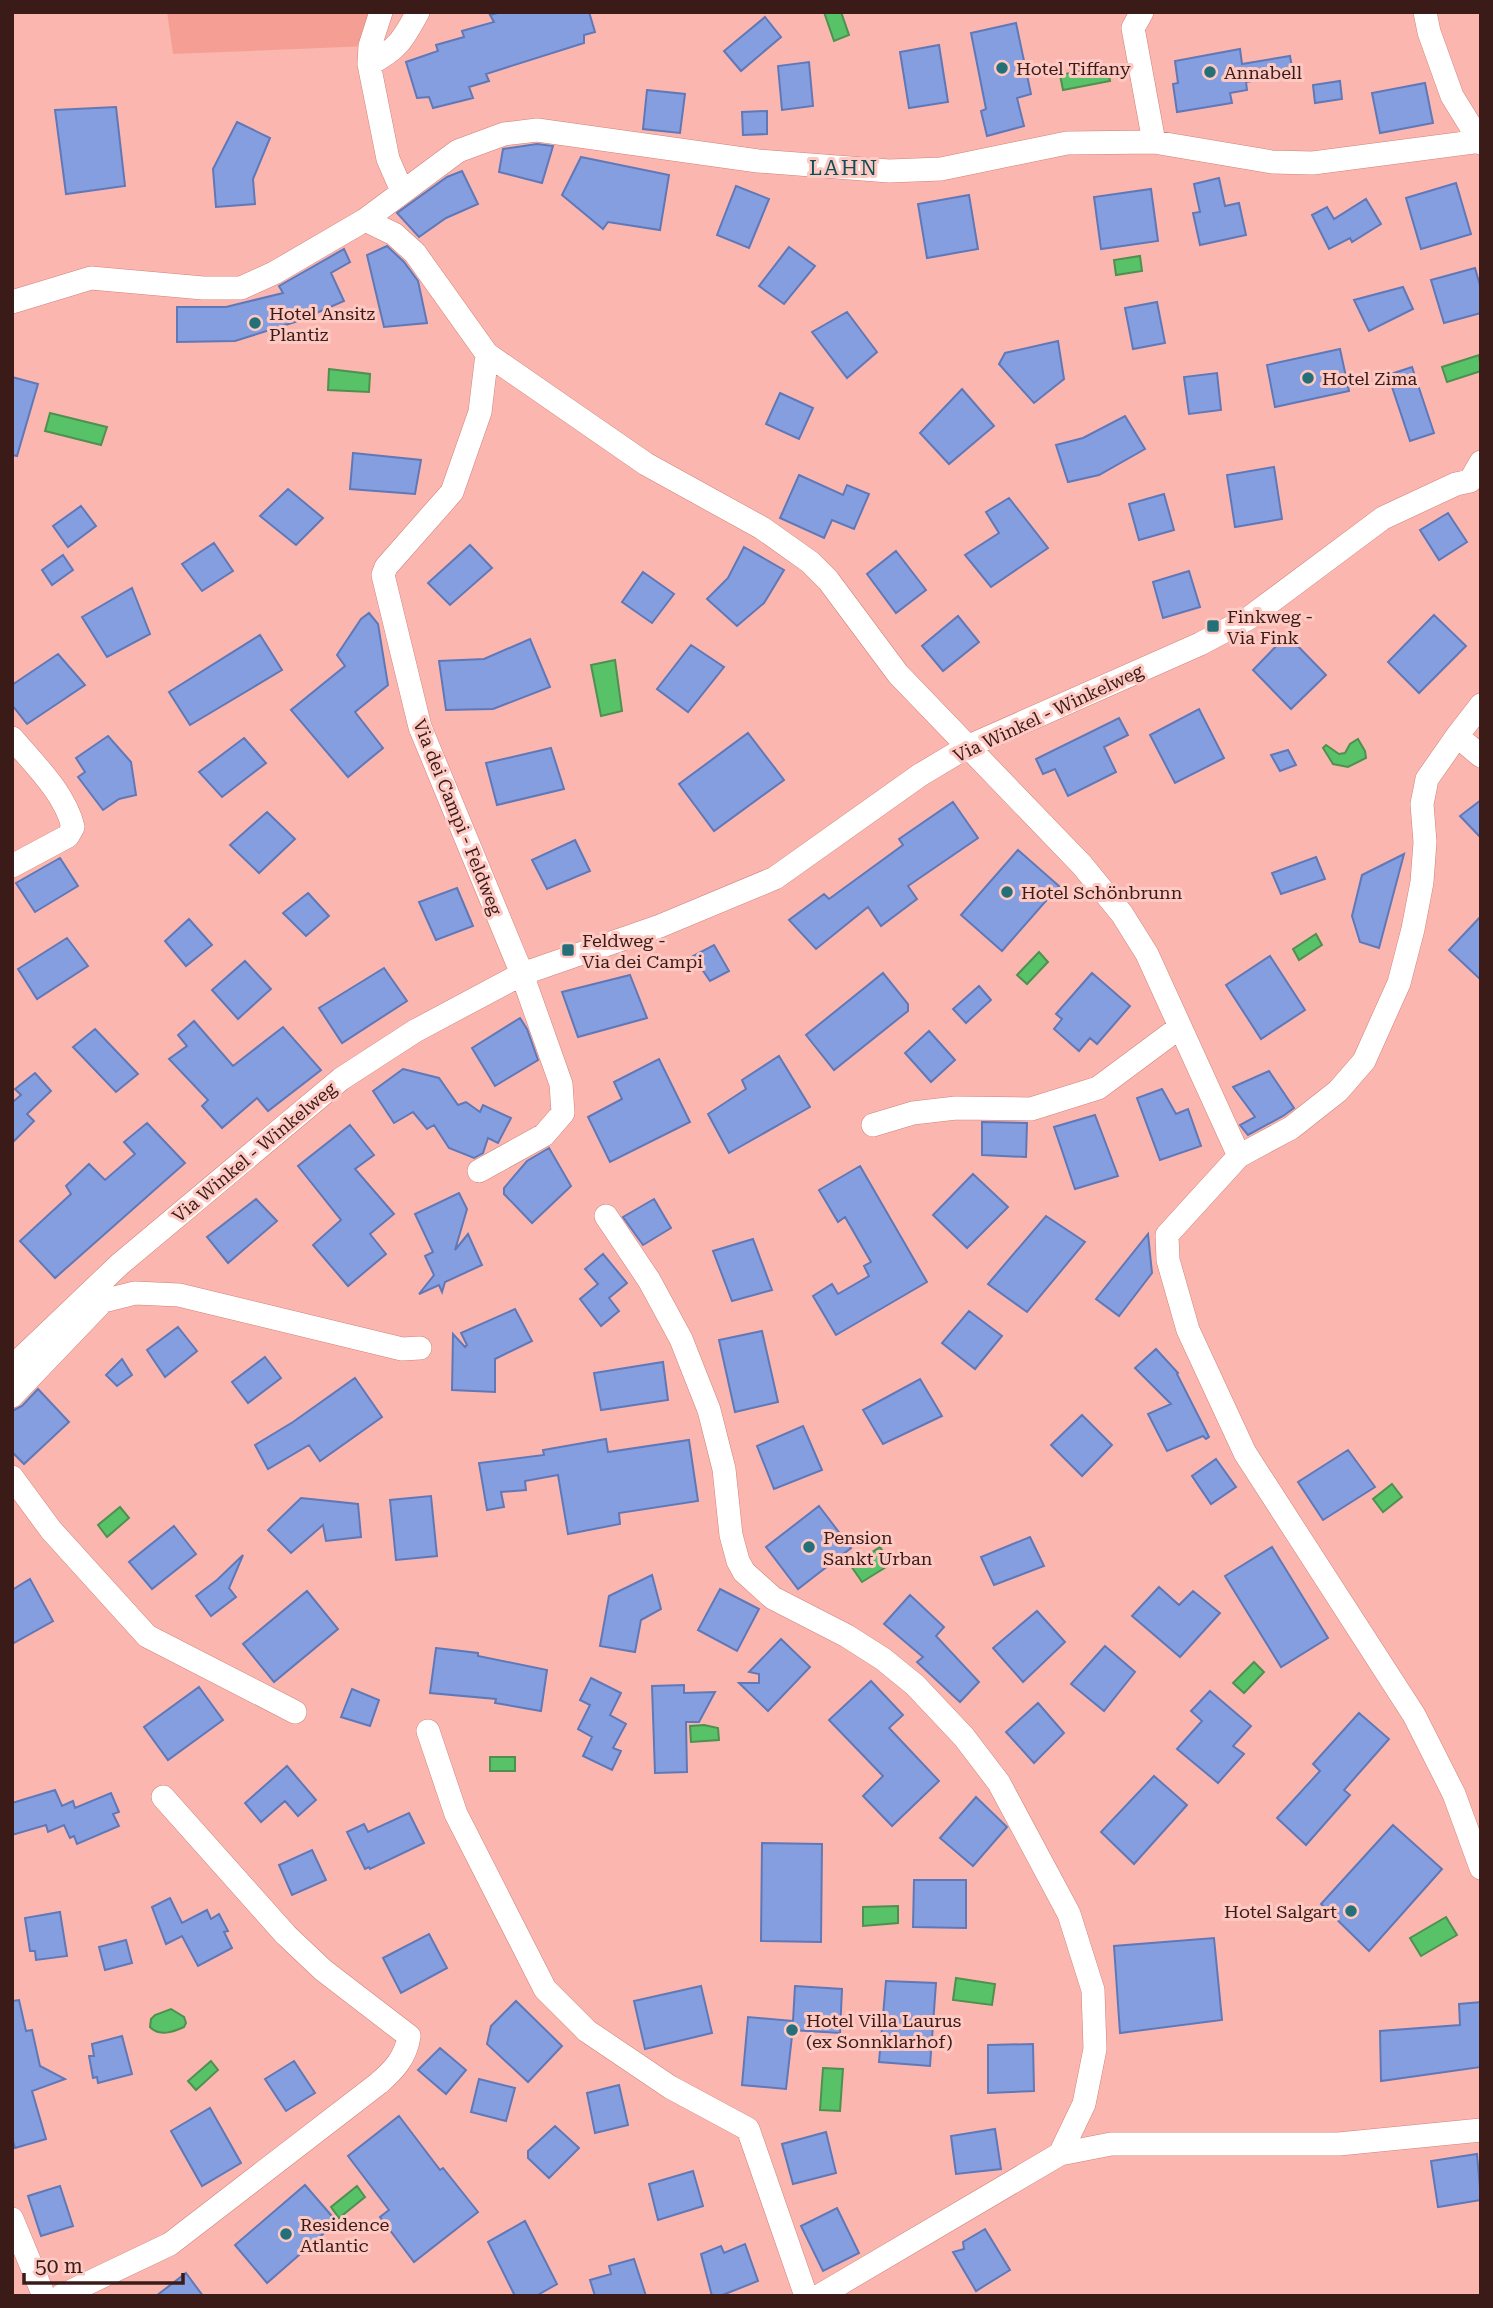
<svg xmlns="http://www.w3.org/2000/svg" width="1493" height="2308" font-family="'Roboto Serif',serif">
<rect width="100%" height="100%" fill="#fbb7af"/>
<!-- green -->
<path fill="#f59f94" d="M167,12H381L370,46L173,54Z"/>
<!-- water -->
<path fill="#57c268" stroke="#4f9050" stroke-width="2" d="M824,12H841L849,35L834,41Z
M1107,66L1110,81L1063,90L1060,75Z
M1140,256L1142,271L1116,275L1114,260Z
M1479,355L1481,371L1447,382L1442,367Z
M329,369L370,374L369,392L328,390Z
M50,413L107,427L101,445L45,431Z
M615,660L622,711L601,716L591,665Z
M1358,739L1365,751L1366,758L1348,767L1333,764L1323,748L1326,745L1339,754L1345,753L1350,744Z
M1316,934L1322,945L1299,960L1293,949Z
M1039,952L1048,962L1027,984L1017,975Z
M1392,1484L1402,1497L1383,1512L1373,1499Z
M120,1507L129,1518L107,1537L98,1525Z
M880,1547L891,1564L862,1582L851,1566Z
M1254,1662L1264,1672L1244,1693L1233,1683Z
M704,1725L718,1728L719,1740L691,1742L690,1726Z
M490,1757H515V1771H490Z
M898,1906V1923L863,1926V1907Z
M1446,1917L1457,1935L1421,1956L1410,1938Z
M956,1978L995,1984L992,2005L953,2000Z
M171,2009L184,2017L186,2023L184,2027C173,2032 159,2037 150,2027L151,2019L155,2015Z
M211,2061L218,2070L196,2090L188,2081Z
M823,2068L843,2069L840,2111L820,2110Z
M357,2186L365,2197L339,2218L331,2207Z"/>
<!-- building -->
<path fill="#849ee0" stroke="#6078b7" stroke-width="2" d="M501,12H589L595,32L584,35V43L486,74L489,81L469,87L473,98L433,108L429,97L417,98L406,62L438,51L436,45L464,37L462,31L494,22L490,15Z
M765,17L781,37L741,71L724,51Z
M1016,23L1031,94L1017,98L1024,126L987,136L981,111L986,109L971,33Z
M939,45L948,102L909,108L900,52Z
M1240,49L1242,64L1290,56L1293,74L1246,82L1247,90L1230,93L1232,103L1177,112L1173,84L1178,83L1175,61Z
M809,62L813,106L782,110L778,66Z
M1340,81L1342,99L1315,103L1313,85Z
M1425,83L1433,123L1380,133L1372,93Z
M647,90L685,94L680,133L643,129Z
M116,107L125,186L66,194L55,110Z
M767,111V134L743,135L742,112Z
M237,122L270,138L253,179L255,204L216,207L213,169Z
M537,144L553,146L542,183L499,172L503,149Z
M581,157L669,175L660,230L608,222L603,229L562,195Z
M462,171L478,204L446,218L419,237L397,213L447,177Z
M1219,178L1225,206L1239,203L1246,235L1200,245L1193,213L1200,212L1194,184Z
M1456,183L1471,234L1421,249L1406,198Z
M736,186L769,199L749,248L717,235Z
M1151,189L1158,241L1101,249L1094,197Z
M969,195L978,249L927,258L918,204Z
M1366,199L1381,224L1352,242L1350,238L1329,249L1312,215L1327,207L1334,219Z
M387,246L404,262L418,281L427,323L384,327L367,255Z
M789,247L815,266L784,304L759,286Z
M344,249L350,262L331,273L344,301L298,321L235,341L177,342V307H226L283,293L279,286Z
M1475,268L1481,289V313L1444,323L1431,280Z
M1403,287L1413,309L1369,331L1354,300Z
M1157,302L1165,343L1133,349L1125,308Z
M847,312L877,352L847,378L812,332Z
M1058,341L1064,379L1034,403L999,364L1005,353Z
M1340,349L1349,391L1275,407L1267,365Z
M1412,367L1434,433L1410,441L1388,375Z
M1217,373L1221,410L1189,414L1184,377Z
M12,377L38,384L17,456L12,455Z
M962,389L994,426L949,464L920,433Z
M780,393L813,408L799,439L766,424Z
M1125,416L1145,449L1099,475L1068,482L1056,445L1083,438Z
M353,453L421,460L415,494L350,489Z
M1274,467L1282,519L1235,527L1227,475Z
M799,475L843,495L847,485L869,494L854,529L832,520L824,538L780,518Z
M288,489L323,518L296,545L260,516Z
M1164,494L1174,530L1139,540L1129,504Z
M1009,498L1048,548L991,587L965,555L999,533L986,512Z
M81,506L96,526L68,547L53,526Z
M1448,513L1467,542L1439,560L1420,530Z
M214,543L233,571L202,591L182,564Z
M470,545L492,568L450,605L428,583Z
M744,547L784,570L764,603L737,626L707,599L728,578Z
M896,551L926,590L896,613L867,574Z
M63,555L73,570L52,585L42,570Z
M1189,571L1200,607L1163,618L1153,582Z
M643,572L674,594L652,623L622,602Z
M132,588L150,634L107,657L82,617Z
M369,613L378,624L388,685L355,712L383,748L348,777L291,710L345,666L337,655L361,619Z
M1434,615L1466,646L1419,693L1388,662Z
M958,616L979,642L943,671L922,646Z
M260,635L282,670L190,725L169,692Z
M1287,635L1326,675L1291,709L1253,670Z
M530,639L550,687L493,709L446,710L439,661L484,659Z
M691,645L724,667L688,712L657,689Z
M58,654L85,685L27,724L12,705V685Z
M1199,709L1224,758L1175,783L1150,735Z
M1119,718L1128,735L1104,747L1116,772L1068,796L1055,769L1043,774L1036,759Z
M748,733L784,780L714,831L679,784Z
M108,736L131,762L136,795L119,799L103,810L78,777L85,772L76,758Z
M244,738L266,763L222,797L199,772Z
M551,748L564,789L497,805L486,763Z
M1288,750L1296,765L1280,771L1271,755Z
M1481,800V838L1460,816Z
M953,802L978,838L908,886L917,899L881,926L868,907L816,949L789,920L824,894L829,899L903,845L899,839Z
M267,812L295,839L259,873L230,845Z
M575,840L590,871L547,889L532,860Z
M1018,850L1059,886L1002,951L961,915Z
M1404,854L1379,948L1360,942L1352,916L1362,875Z
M1316,857L1325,879L1281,894L1272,873Z
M60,858L78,886L35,912L16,883Z
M457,888L473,926L436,940L419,902Z
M308,893L329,916L306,936L283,913Z
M1481,916V980L1449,950Z
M189,919L212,945L186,966L165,941Z
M67,938L88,966L37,999L18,969Z
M714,945L729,971L710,981L693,956Z
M1270,956L1305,1010L1261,1039L1226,985Z
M245,961L271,989L238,1019L212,990Z
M384,968L407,1001L342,1043L319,1008Z
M883,973L908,1004V1011L834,1070L806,1035Z
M1092,973L1130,1006L1097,1044L1090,1038L1079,1051L1054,1029L1062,1019L1056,1014Z
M630,975L647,1018L578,1037L562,992Z
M979,986L991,1000L966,1023L953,1009Z
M520,1018L527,1029L538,1060L495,1086L472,1048Z
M194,1021L233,1066L283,1027L321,1070L268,1111L257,1098L222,1128L202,1106L208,1100L169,1059L187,1046L178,1035Z
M95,1029L138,1074L116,1092L73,1047Z
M929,1031L955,1060L931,1082L905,1053Z
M779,1056L810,1107L729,1153L708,1114L746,1089L742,1080Z
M659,1059L690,1122L610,1162L588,1117L622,1099L614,1082Z
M403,1069L439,1078L458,1105L466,1102L480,1112L483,1105L511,1118L498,1143L488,1138L483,1153L474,1158L449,1148L434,1125L427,1129L413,1112L394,1123L373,1091Z
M1269,1071L1294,1108L1283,1116L1248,1135L1240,1125L1255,1117L1233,1087Z
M35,1073L51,1091L27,1114L34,1121L12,1143V1099L14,1101L21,1095L15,1089Z
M1162,1089L1176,1114L1188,1109L1201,1146L1160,1160L1137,1098Z
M1095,1115L1118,1176L1075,1189L1054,1127Z
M982,1122L1027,1123L1026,1157L982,1155Z
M147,1123L185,1163L55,1278L20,1241L71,1194L66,1186L89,1164L105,1180L135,1154L124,1142Z
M350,1125L374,1155L355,1169L394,1214L370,1234L386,1254L348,1286L313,1245L341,1220L298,1166Z
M549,1148L571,1186L532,1223L504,1194V1188L527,1161Z
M860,1166L927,1282L836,1335L813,1296L832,1284L838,1294L869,1276L864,1266L871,1262L845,1217L838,1222L819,1190Z
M973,1174L1008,1207L967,1248L933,1215Z
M459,1193L467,1209L455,1250L468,1234L482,1265L445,1282L442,1292L439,1285L419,1294L434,1275L425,1256L433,1252L415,1214Z
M256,1199L277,1221L228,1263L207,1237Z
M654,1199L671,1228L643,1245L623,1217Z
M1046,1216L1085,1242L1027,1312L988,1284Z
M1148,1234L1152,1273L1119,1316L1096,1299Z
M753,1239L772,1290L732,1301L713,1251Z
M603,1254L627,1283L609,1298L619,1311L601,1326L580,1299L598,1284L585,1269Z
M515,1309L532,1341L495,1359V1392L452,1390L453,1334L465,1347L467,1345L461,1333Z
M969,1311L1002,1336L975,1369L942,1343Z
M178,1327L197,1351L165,1377L147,1350Z
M762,1331L778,1402L735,1412L719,1340Z
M1156,1349L1178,1373L1177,1374L1209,1437L1206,1439L1203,1436L1167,1451L1148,1414L1171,1404L1135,1368Z
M265,1357L281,1378L248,1403L232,1382Z
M122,1359L132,1375L117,1386L106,1375Z
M663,1362L668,1400L601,1410L594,1373Z
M355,1378L382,1417L320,1461L309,1445L268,1469L255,1445L293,1422Z
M920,1379L942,1416L883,1444L863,1410Z
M38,1389L69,1422L24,1464L12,1452V1411L22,1406Z
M1082,1415L1112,1445L1082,1476L1051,1445Z
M803,1426L822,1470L774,1489L757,1446Z
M606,1439L608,1452L689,1440L698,1501L619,1513L620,1524L568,1534L558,1475L525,1481L526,1490L501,1492L504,1507L487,1510L479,1463L544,1455L543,1450Z
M1348,1450L1375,1487L1323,1520L1298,1482Z
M1216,1459L1236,1487L1211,1504L1192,1476Z
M431,1496L437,1556L396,1560L390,1500Z
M301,1498L358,1504L361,1537L326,1541L323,1525L291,1553L268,1530Z
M819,1506L851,1548L798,1589L766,1547Z
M174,1526L196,1554L152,1589L129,1562Z
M1030,1537L1044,1566L994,1585L981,1557Z
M1272,1547L1328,1638L1281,1667L1225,1576Z
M243,1555L229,1588L236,1597L211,1616L196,1596L217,1580Z
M652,1575L661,1609L641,1620L635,1652L600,1646L609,1596Z
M30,1579L53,1621L12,1644V1590Z
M1159,1587L1179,1605L1193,1591L1220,1613L1180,1657L1132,1616Z
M720,1589L759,1609L737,1651L698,1630Z
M307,1591L338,1629L274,1682L243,1644Z
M910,1595L944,1627L936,1636L979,1682L960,1702L917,1662L923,1657L884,1624Z
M1037,1611L1065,1642L1023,1682L993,1648Z
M781,1639L810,1667L768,1711L739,1683H759V1674L749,1672Z
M1105,1646L1135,1672L1104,1711L1071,1684Z
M436,1648L478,1653V1656L547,1670L541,1711L495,1703L496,1699L430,1693Z
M591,1678L621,1693L610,1715L626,1724L613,1748L621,1751L612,1770L583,1756L592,1737L578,1729L590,1705L580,1700Z
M871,1681L903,1715L889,1728L939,1781L892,1826L863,1796L883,1776L829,1720Z
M684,1685V1693L715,1692L699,1722H686L687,1772L655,1773L652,1686Z
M199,1687L223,1720L168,1760L144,1727Z
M352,1689L379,1700L370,1726L341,1717Z
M1210,1691L1251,1726L1233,1746L1244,1754L1218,1783L1177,1749L1202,1721L1191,1711Z
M1038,1703L1064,1733L1034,1763L1006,1732Z
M1359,1713L1389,1739L1344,1790L1350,1795L1306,1845L1277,1818L1320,1771L1313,1764Z
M287,1766L316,1800L298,1816L285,1801L261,1822L245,1803Z
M1154,1776L1187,1805L1134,1864L1101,1832Z
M55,1790L62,1806L73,1801L75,1808L111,1793L119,1812L113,1814L119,1826L77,1844L74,1836L70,1838L64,1825L48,1832L46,1825L12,1835V1803Z
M976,1797L1007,1827L973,1866L940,1838Z
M409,1813L424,1843L370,1869L369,1867L365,1869L347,1832L364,1824L368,1832Z
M1393,1825L1442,1869L1369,1951L1321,1904Z
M762,1843L822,1844L821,1942L761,1941Z
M312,1850L326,1880L292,1895L279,1865Z
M914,1880H966V1928L913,1927Z
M170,1898L182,1923L207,1910L211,1919L219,1914L228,1931L224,1932L232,1948L198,1966L182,1936L166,1944L152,1907Z
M60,1912L67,1956L36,1960L35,1951H30L25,1918Z
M429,1934L447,1968L401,1993L383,1958Z
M1214,1938L1222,2020L1120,2033L1114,1946Z
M126,1940L132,1963L105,1970L99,1947Z
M886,1981L936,1983L930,2066L879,2062Z
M701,1986L712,2033L645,2049L634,2001Z
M795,1986L842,1989L840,2033L792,2030L793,2027L786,2089L742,2085L748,2017L793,2021Z
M19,2000L26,2031L32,2030L40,2066L65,2079L32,2091L46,2139L15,2148L12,2138V2001Z
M516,2001L562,2046L528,2082L487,2044L491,2026Z
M1481,2002V2067L1381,2081L1380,2031L1460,2025L1459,2004Z
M122,2036L132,2074L98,2083L97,2077L93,2078L89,2056H94L92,2044Z
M1033,2044L1034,2091L988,2093V2045Z
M440,2048L466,2070L446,2094L418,2070Z
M294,2061L315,2093L286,2111L265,2079Z
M479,2079L515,2088L506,2121L471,2112Z
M619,2085L628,2125L595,2133L587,2093Z
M210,2108L241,2163L202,2186L171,2131Z
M399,2116L440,2170L443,2168L478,2212L414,2262L380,2217L389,2210L348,2156Z
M555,2126L579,2148L549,2178L528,2158V2151Z
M995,2129L1001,2169L956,2174L951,2136Z
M826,2132L836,2173L793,2184L782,2144Z
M1477,2154L1481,2200L1438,2207L1431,2161Z
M693,2171L703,2206L658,2220L649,2184Z
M305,2185L337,2222L267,2283L235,2245Z
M60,2186L73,2226L41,2236L28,2196Z
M837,2208L859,2253L823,2271L801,2226Z
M525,2221L557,2284L536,2296H515L488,2242Z
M985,2229L1010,2270L976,2291L953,2252L964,2249L963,2242Z
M745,2244L758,2281L720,2296H712L701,2254L721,2246L724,2253Z
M634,2259L646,2296H595L590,2280L611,2274L609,2266Z
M186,2273L203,2296H156Z"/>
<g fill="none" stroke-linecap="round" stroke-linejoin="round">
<!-- minor casing -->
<g stroke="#d18178" stroke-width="24">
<path id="minor" d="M381,12L370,46L369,64L388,159L402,191
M1142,12L1133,28L1154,142
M1425,12L1429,32L1452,96L1481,143
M369,64C397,50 403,40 418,12
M365,220L394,234L415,253L487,354L646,464L762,528L810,562L828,580L898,674L1082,865L1122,914L1147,954L1239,1156
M12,302L91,278L203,288H241L274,273L365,220L458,151L504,134L537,130L758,161L889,171L941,169L1067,143L1154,142L1272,162L1313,163L1481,141
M1481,705L1457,736L1481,756
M1457,736L1427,779L1422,804L1425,842L1422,882L1413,929L1399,983L1364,1061L1338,1091L1291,1128L1239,1156L1167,1235L1168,1260L1188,1330L1245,1453L1414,1715L1454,1794L1481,1868
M12,738C34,764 65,793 73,827L68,836L12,866
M873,1125L913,1113L956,1108L1031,1109L1098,1088L1180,1027
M479,1171L544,1135L563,1113L561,1084L522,974L420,727L383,575L386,567L452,492L480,412L487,354
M606,1216L649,1280L681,1339L709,1410L724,1469L731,1535L738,1561L744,1572L773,1598L847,1636L883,1659L915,1685L964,1737L999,1783L1069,1914L1093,1990L1095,2049L1084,2104L1060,2154
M12,1367L120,1264L341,1079L415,1031L522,974L660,926L775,878L920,775L967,747L1200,644L1249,618L1383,518L1456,484L1470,481L1481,462
M12,1396L103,1301L135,1293L179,1295L402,1349L420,1348
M12,1477L51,1530L147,1636L295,1712
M428,1731L456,1814L545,1989L587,2031L670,2087L748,2129L806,2296
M12,2219L44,2296
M61,2296L170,2244L379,2083C394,2070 406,2057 409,2036L323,1970L286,1935L163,1797
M819,2296L1060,2154L1111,2144H1339L1481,2130"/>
</g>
<!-- minor -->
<use href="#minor" stroke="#fff" stroke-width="23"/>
</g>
<!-- markers -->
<g fill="#256f78" stroke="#fdc9c2" stroke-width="2.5">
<circle cx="1002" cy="68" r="7"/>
<circle cx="1210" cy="72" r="7"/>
<circle cx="255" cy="323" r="7"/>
<circle cx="1308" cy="378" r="7"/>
<rect x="1206" y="619" width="14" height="14" rx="3.5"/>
<circle cx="1007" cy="892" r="7"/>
<rect x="561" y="943" width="14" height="14" rx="3.5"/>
<circle cx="809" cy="1547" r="7"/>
<circle cx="1351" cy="1911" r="7"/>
<circle cx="792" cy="2030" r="7"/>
<circle cx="286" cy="2234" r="7"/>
</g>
<g text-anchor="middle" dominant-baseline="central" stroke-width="6" stroke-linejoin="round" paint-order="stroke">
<!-- poi labels -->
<g font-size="18" fill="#3b1b18" stroke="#fdc9c2" text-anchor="start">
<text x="1016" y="68">Hotel Tiffany</text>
<text x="1224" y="72">Annabell</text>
<text x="269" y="313">Hotel Ansitz<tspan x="269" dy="21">Plantiz</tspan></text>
<text x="1322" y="378">Hotel Zima</text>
<text x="1227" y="616">Finkweg -<tspan x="1227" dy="21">Via Fink</tspan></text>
<text x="1021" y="892">Hotel Schönbrunn</text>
<text x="582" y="940">Feldweg -<tspan x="582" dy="21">Via dei Campi</tspan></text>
<text x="823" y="1537">Pension<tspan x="823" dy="21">Sankt Urban</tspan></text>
<text x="1337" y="1911" text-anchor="end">Hotel Salgart</text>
<text x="806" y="2020">Hotel Villa Laurus<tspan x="806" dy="21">(ex Sonnklarhof)</tspan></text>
<text x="300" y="2224">Residence<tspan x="300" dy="21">Atlantic</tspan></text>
</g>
<!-- street labels -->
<g font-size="18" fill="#3b1b18" stroke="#fdc9c2">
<text transform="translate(1048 713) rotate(-25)">Via Winkel - Winkelweg</text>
<text transform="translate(458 817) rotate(68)">Via dei Campi - Feldweg</text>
<text transform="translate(254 1152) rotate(-40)">Via Winkel - Winkelweg</text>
</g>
<!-- quarter labels -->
<g font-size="21" letter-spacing="2" fill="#114e55" stroke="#fdc9c2">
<text x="844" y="168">LAHN</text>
</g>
</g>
<!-- border -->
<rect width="1493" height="2308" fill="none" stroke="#3b1b18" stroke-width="28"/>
<!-- scale -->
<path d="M24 2273v10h159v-10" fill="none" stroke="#3b1b18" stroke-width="3.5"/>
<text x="35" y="2273" font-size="21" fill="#3b1b18" stroke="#fdc9c2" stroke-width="5" paint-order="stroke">50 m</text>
</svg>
